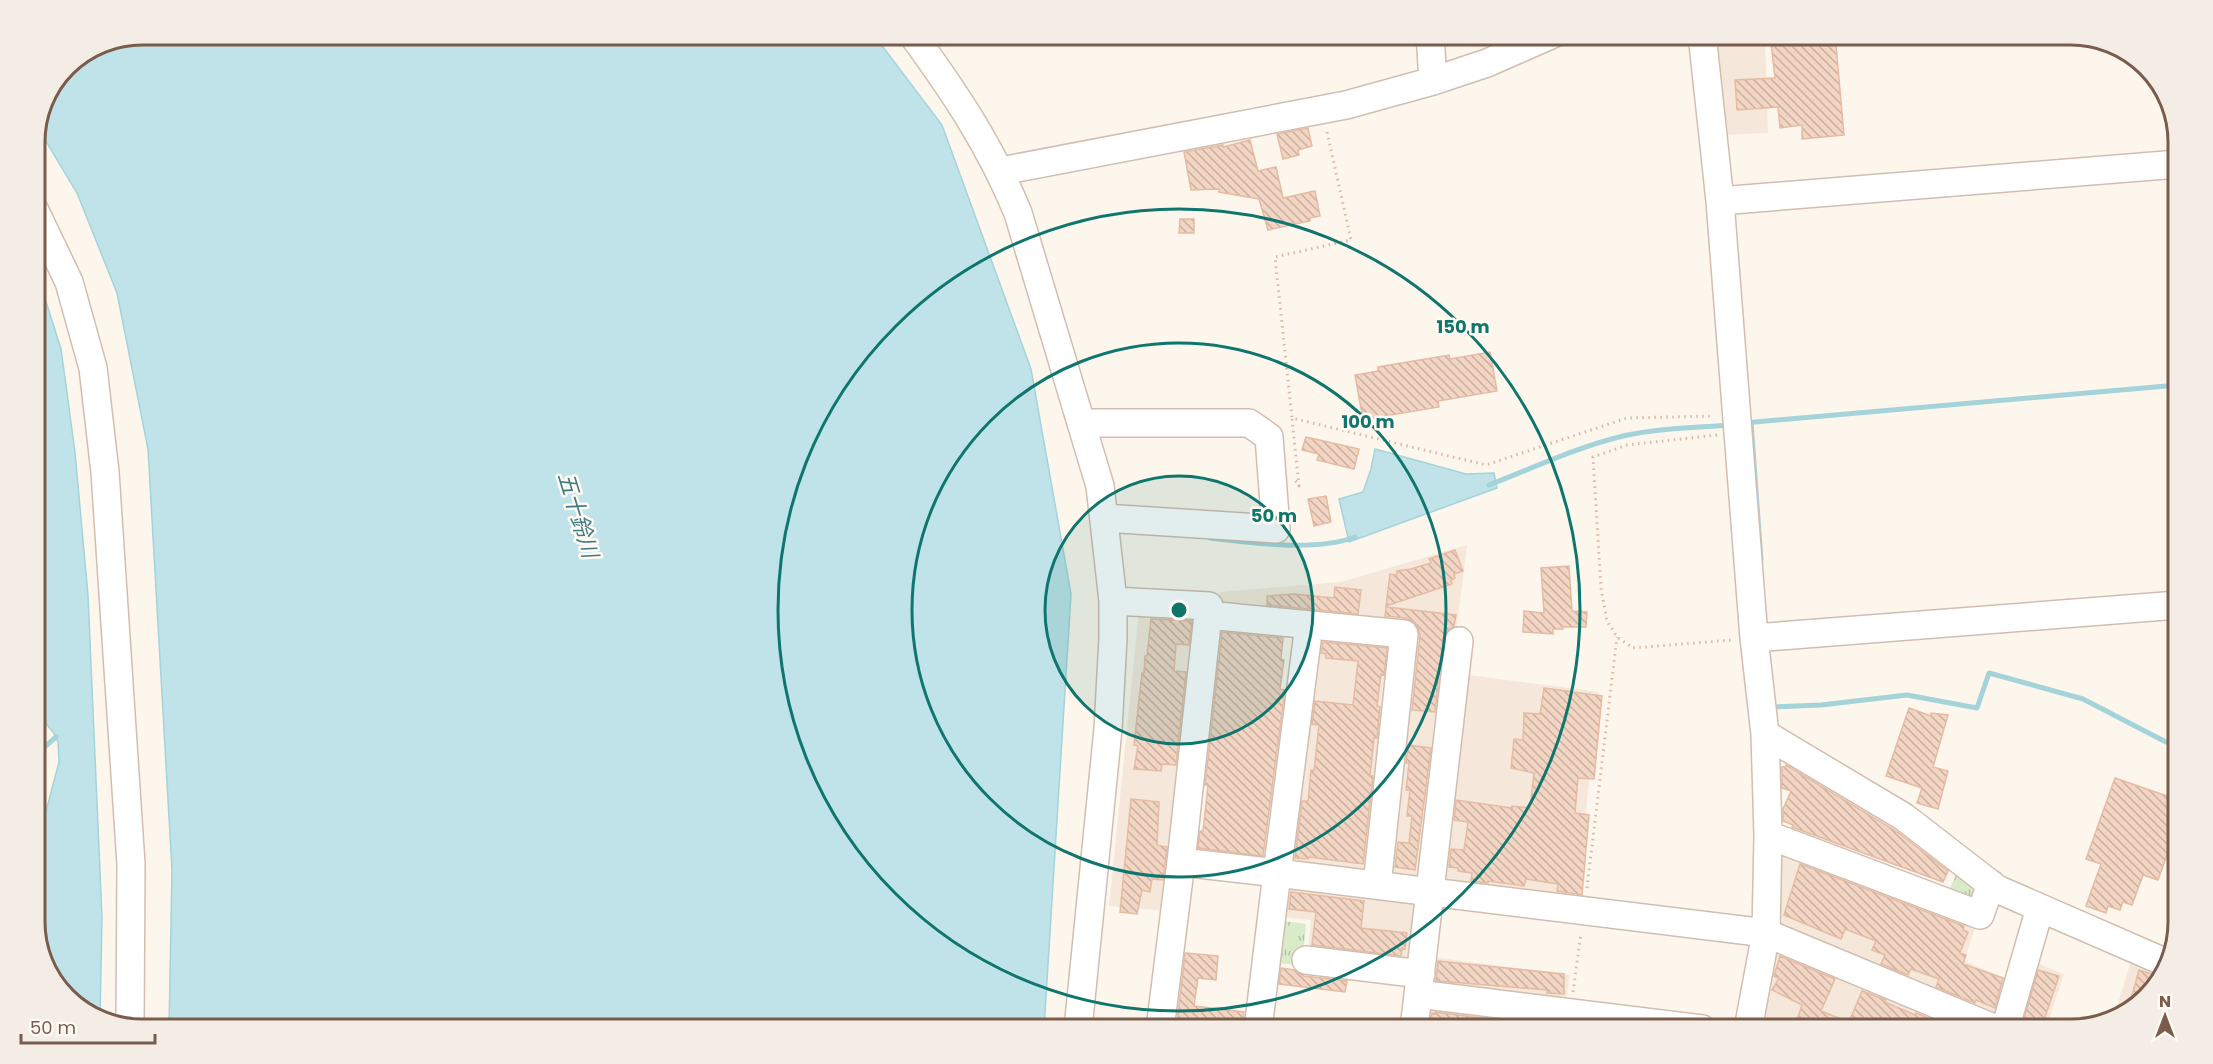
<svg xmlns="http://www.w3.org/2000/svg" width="2213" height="1064" font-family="Poppins,'Noto Sans JP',sans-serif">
<defs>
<pattern id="park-tufts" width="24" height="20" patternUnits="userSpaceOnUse" patternTransform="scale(1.5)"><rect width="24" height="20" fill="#d8ecc9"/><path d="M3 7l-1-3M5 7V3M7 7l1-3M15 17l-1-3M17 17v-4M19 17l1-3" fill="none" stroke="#b4c2a5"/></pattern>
<pattern id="building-back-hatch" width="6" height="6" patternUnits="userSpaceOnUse" patternTransform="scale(1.5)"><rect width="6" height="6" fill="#f3d5c3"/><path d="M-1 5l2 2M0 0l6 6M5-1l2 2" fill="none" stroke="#cab0a1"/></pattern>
</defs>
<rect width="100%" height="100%" fill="#fdf6ec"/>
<!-- residential -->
<path fill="#f5e8da" d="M1714,35H1765L1768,133L1724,135Z
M1467,545L1425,884L1382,880L1410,629L1218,609L1220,592L1341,582Z
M1139,610L1202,618L1166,911L1109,906Z
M1314,633L1396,641L1371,878L1282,868Z
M1468,675L1599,692L1576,899L1440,883Z
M1777,850L1977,922L1964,961L2010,980L1995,1022L1773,926Z
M1285,886L1421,901L1414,964L1308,954L1311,920L1282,917Z
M1776,937L1968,1029H1758Z
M1432,957L1570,975L1565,1003L1427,989Z
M2131,961L2162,970L2160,977L2130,1012L2114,1016Z
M2034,962L2064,974L2046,1029H2010Z
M1424,1001L1521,1013L1519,1029H1421Z"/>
<!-- park -->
<path fill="url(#park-tufts)" d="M1959,869L1986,887L1971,907L1945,898Z
M1277,920L1306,924L1302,965L1272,963Z"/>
<!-- water -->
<path fill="#bfe3e8" stroke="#a5d3da" stroke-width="1.5" d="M142,35H874L942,125L1031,369L1071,594L1044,1029H169L172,870L148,449L117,293L77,193L38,128L66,66L101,43Z
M35,267L61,349L75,452L88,595L102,918L100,1020L95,1019L53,982L35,929L36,911L40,892L36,849L59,762L58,742L53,732L35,711Z
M1375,449L1466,474L1494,473L1497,488L1349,542L1339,499L1363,492L1371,469Z"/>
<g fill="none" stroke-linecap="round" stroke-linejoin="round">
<!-- stream -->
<path stroke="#a5d3da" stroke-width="5" d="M1751,422L1761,560
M1744,423L2178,385
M1489,485C1533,468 1577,447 1623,436C1658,428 1693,428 1728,425
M1210,538C1252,543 1315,552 1355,537
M1772,707L1821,705L1907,695L1977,708L1989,673L2083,699L2166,742L2178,741
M35,755L56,737"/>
</g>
<!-- building -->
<path fill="url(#building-back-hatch)" stroke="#e6bba3" stroke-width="1.5" d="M1770,34H1835L1844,135L1802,139V125L1780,128L1778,107L1737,110L1735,80L1775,78Z
M1308,128L1312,146L1298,150L1299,155L1283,159L1277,134Z
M1250,140L1258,171L1276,167L1283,198L1315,191L1320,216L1310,218V221L1268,230L1259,199L1219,192V189L1191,190L1184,152L1223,145V147Z
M1180,219H1194V233H1179Z
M1490,352L1497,391L1438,401L1439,407L1367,419L1366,413L1362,414L1355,375L1378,371V367L1449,355L1450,359Z
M1306,437L1359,449L1354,469L1317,460L1319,454L1302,450Z
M1326,496L1331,522L1314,526L1308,499Z
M1455,550L1463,571L1454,574L1455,578L1451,580L1452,584L1386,606L1390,574L1397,575V571L1411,569L1431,563L1429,559Z
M1569,566L1572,611L1587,612L1586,627H1563V629H1553V634L1523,632L1524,611L1544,613L1541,568Z
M1335,587L1361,590L1358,614L1267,605V596L1294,594L1334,598Z
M1386,607L1456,615L1454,626L1447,631L1443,639L1435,712L1412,710L1420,636L1418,627L1414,622L1406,618L1385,616Z
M1151,619L1192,621L1189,645L1176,644L1174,671L1186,672L1176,765L1162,764L1161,771L1134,769L1138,746L1134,745L1142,673H1144L1145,656H1147Z
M1222,632L1283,638L1281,659L1284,660L1280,689L1285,690L1263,856L1198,848L1200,831H1203L1208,785H1205Z
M1323,642L1387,648L1384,675L1381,674L1377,706L1380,707L1377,738H1374L1370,776H1373L1363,864L1309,857L1308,859L1295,858L1302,801H1308L1311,770L1314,771L1319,725L1312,724L1315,701L1353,705L1358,661L1326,658V654L1321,653Z
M1544,688L1602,696L1594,779L1578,778L1575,813L1589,815L1582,895L1557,891L1558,884L1526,879L1524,886L1488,881V883L1471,881L1472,873L1458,871V868L1449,867L1451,849L1464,850L1468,822L1454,820L1456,800L1512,808V806L1530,808L1534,773L1511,768L1514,739L1523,740L1524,713L1540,714Z
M1909,708L1931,716V713L1948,715L1933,767L1948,771L1938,809L1917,803L1922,788L1886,776Z
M1408,745L1431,748L1415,870L1395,867L1398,842L1409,843L1412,816H1407L1410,790H1406L1409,763H1406Z
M1786,765L1899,833L1948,871L1943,882L1792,827L1793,825L1783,821V809L1791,791L1782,788V767H1785Z
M2176,769L2178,770V824L2158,880L2143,875L2132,905L2123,902L2120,910L2108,906L2106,913L2086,906L2101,864L2086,859L2115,778L2167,796Z
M1131,799L1159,802L1157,845L1167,847L1163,880L1152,879L1150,892L1142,890L1137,914L1120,912Z
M1800,864L1964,926L1963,930L1968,932L1960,953L1966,955L1963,964L2003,978L1995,1008L1976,1000L1975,1003L1936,987L1939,979L1911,969L1908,975L1881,964L1885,955L1872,950L1876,941L1845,929L1841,939L1784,915Z
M1291,892L1364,901L1361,928L1407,933L1405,949L1402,948L1401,956L1312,945L1316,912L1289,909Z
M1185,953L1218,956L1216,980L1198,978L1194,1006L1244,1012L1242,1029H1210L1177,1024Z
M1780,956L1835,979L1821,1011L1849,1022L1862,991L1886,1000L1885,1002L1915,1015L1916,1013L1930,1019L1929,1022L1947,1029H1821L1797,1020L1802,1005L1772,990L1779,978L1774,976Z
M1438,961L1564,974V994L1547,993V990L1438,981L1436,980Z
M1281,968L1294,970L1304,976L1347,981L1345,992L1279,984Z
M2038,970L2059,976L2041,1029H2021Z
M2139,970L2157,976L2155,983L2130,1011L2127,1013Z
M1435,1012L1513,1022L1512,1029L1430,1028L1432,1013L1435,1014Z"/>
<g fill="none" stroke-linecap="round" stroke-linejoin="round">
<!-- minor casing -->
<g stroke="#d1beb0" stroke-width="30">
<path id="minor" d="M912,34C955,93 990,145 1018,213L1100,486L1113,601V638L1108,729L1078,1029
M1430,34L1433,81
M1702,34L1720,201L1754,638L1765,734L1768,835L1766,933L1748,1029
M1001,171L1346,105L1433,81L1487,63L1553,34
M1720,201L2178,164
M35,211L69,282L93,368L105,472L131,864L130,1027
M1081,423H1249L1269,437L1276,529L1104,518
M1113,601L1209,606L1208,615L1404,634L1377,885
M1208,615L1181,862L1277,873L1258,1029
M1309,625L1277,873L1766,933L1996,1029
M1754,638L2178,605
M1765,734L1904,817L1997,889L2169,964
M1768,835L1980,915L1991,884
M1306,960L1421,974
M1418,994L1702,1029
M1160,1029L1181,862
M1414,1029L1459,641
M2005,1029L2040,908"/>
</g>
<!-- path -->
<path stroke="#d9b8a5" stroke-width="3" stroke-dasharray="1.5 4.5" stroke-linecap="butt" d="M1327,132L1351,240L1275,257L1292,418L1486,465L1627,418L1714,416
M1292,419L1299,486L1295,480
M1717,435L1627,445L1593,457L1601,588L1607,621L1617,637L1633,648L1732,640
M1587,888L1617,637
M1573,992L1581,933"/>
<!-- minor -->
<use href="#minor" stroke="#fff" stroke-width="27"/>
</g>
<!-- distance rings -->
<circle cx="1179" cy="610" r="134" fill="#0f766e" fill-opacity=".12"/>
<g fill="none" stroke="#0f766e" stroke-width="3">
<circle cx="1179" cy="610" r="134"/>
<circle cx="1179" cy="610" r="267"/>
<circle cx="1179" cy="610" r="401"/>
</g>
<g text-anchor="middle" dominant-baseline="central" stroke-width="5" stroke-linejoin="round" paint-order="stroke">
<!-- water labels -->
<g font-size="22" font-style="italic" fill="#437c86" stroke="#fffaf3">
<text transform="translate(578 515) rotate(73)">五十鈴川</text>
</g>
</g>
<!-- crop -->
<path d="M0 0H2213V1064H0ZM142 45H2071A97 97 0 0 1 2168 142V922A97 97 0 0 1 2071 1019H142A97 97 0 0 1 45 922V142A97 97 0 0 1 142 45Z" fill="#f4ede6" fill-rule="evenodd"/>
<path fill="none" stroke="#7a5c4d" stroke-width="3" d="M142 45H2071A97 97 0 0 1 2168 142V922A97 97 0 0 1 2071 1019H142A97 97 0 0 1 45 922V142A97 97 0 0 1 142 45Z"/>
<circle cx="1179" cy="610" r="9" fill="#0f766e" stroke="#fffaf3" stroke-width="3"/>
<g font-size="18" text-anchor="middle" font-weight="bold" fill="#0f766e" stroke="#fffaf3" stroke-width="5" stroke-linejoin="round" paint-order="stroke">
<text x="1463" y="333">150 m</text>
<text x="1368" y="428">100 m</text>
<text x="1274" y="522">50 m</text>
</g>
<!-- north arrow -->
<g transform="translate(2165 1016)" stroke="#fffaf3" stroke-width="4.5" paint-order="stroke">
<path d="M0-4.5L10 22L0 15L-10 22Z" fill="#7a5c4d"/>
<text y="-9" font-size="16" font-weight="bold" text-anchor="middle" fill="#7a5c4d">N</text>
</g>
<!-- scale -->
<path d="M21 1034v9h134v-9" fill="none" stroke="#7a5c4d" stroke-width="3"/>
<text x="30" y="1034" font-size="18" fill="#7a5c4d" stroke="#fffaf3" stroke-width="4.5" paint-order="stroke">50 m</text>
</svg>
